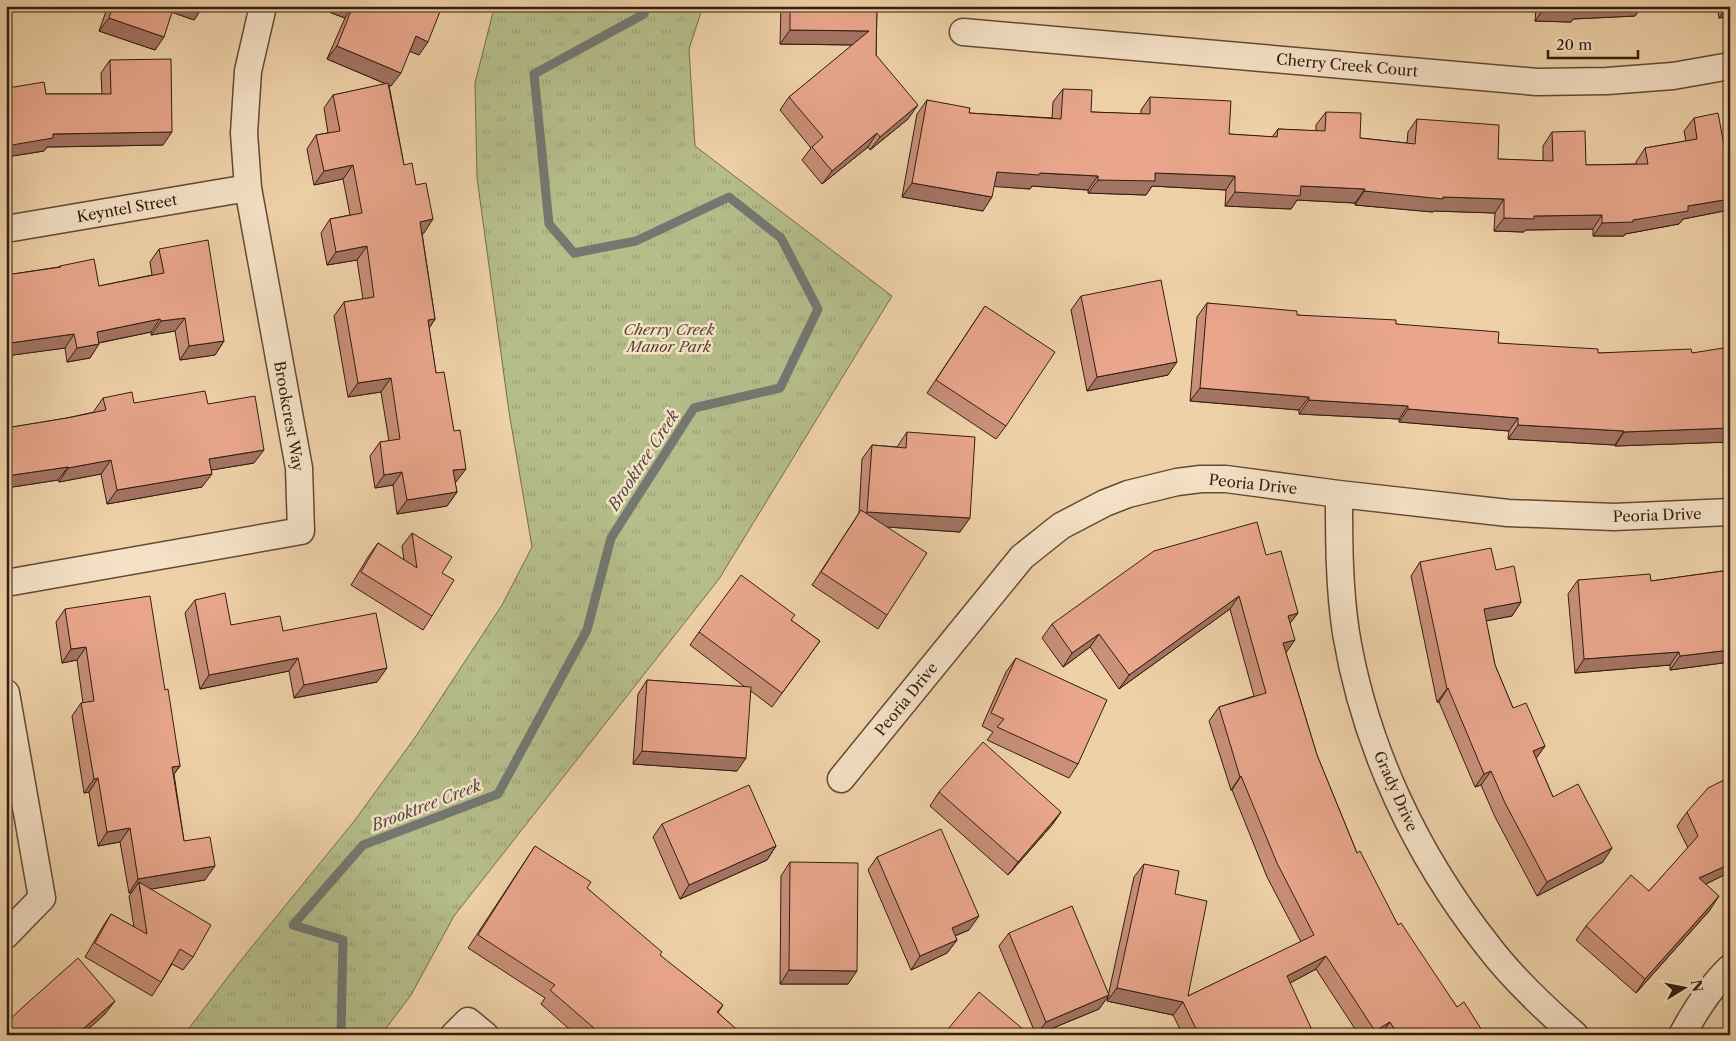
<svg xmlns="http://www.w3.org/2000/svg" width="1736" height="1041" font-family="'Libre Caslon Text',serif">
<defs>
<pattern id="park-tufts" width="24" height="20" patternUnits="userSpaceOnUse" patternTransform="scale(1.25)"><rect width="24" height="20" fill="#b5bd8b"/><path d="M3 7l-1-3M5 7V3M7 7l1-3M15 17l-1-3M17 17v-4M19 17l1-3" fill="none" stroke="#9ca277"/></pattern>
</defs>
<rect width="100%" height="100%" fill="#efd1a8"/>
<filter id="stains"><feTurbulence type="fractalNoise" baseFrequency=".004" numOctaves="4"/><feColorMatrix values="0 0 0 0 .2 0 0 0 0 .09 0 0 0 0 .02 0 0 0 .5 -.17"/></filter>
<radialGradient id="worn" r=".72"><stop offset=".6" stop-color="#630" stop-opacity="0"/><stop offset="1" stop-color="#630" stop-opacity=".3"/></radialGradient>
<!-- park -->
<path fill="url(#park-tufts)" stroke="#746d4e" d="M496,6H703L689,49L695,146L892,296L719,579L454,916L411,995L381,1035H184L237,965L355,820L416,736L502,605L532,547L509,412L477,178L475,83L492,16Z"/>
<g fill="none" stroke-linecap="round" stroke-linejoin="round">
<!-- stream -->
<path stroke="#737871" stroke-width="9" d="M341,1035L343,940L293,925L363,845L498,794L587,630L611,538L694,408L780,388L818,309L781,238L729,197L636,241L574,253L549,224L534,74L644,14L647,6"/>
<!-- minor casing -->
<g stroke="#624a36" stroke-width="29">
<path id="minor" d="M963,32L1537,82L1607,81L1673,76L1730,66
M6,229L248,188
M1339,494C1339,541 1339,587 1346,633C1365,748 1417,856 1488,946C1513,979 1544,1008 1575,1035
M6,583L301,531L299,468L248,188L244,133L248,71L263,6
M6,693L42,898L6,935
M841,779L1022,557L1061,526L1105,503L1128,494L1177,482L1201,479H1226L1339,494L1508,513L1614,517L1730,512
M454,1035L468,1021L485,1035
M1682,1035C1695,1011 1710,987 1730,968"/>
</g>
<!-- minor -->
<use href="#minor" stroke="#f5e1c6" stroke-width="26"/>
</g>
<!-- wall -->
<path fill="#c88f79" stroke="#331d10" d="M108,6H203L194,20L172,12L155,50L99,31Z
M332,6H435L419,55L410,51L391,86L389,85L404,165L424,233H422L435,319L429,328L436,373L456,482H455L457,492L447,506L397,514L393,485L375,488L370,456L380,442L389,441L381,392L348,397L334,316L344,302L363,299L357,260L327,265L321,233L330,219L350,215L343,179L314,185L307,149L316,135L328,133L324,108L333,95L386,84L327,59L345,18L329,12Z
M781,6H877L876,55L908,119L870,150L868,147L822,184L802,160L811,148L780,110L789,97L853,45L780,44Z
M1536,6H1642L1635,16L1573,19L1571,22L1535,21Z
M1717,6H1730V16L1719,18Z
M110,60L163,145L47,147L44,151L6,157V90L8,88L46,94H102L101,73Z
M1063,89L1091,112L1141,114V110L1150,97L1229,134L1272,137L1278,129L1316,131V125L1326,112L1360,138L1407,143L1408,132L1417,119L1498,159L1543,161V146L1552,132L1586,165L1636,164V162L1645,148L1686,141L1684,131L1694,118L1724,211L1683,219L1679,224L1625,234L1624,236H1593V229L1526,230L1524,232L1494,231L1495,213L1434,211L1433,212L1355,205V203L1297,200L1291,209L1225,206L1226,190L1152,186L1146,195L1088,193V190L1032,186L1030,189L994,186L983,211L902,197L917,114L927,100L969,113L1052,118L1053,102Z
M159,249L224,341L215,355L180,360L175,331L151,335V332L99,343L90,358L67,362L65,348L12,355V357L6,365V275L59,267L60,266L99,286L152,275L150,262Z
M1081,296L1168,375L1087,391L1071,310Z
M1207,303L1297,315L1396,324L1498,343L1598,353H1692L1730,442L1615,446V445L1508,439L1509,431L1399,422V419L1299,414V410L1190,401L1197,317Z
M985,306L1006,426L996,439L927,393Z
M103,398L134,403L208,404L254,463L211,470L202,487L107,504L101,474L59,482L58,480L6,488V428L67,418L94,412V411Z
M907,432L960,532L887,527V615L878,629L812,585L859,513L862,459L872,445L897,447Z
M412,533L442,573L432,616L423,630L351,585L368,557L378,543L404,560L402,546Z
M1266,555L1298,613L1290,623L1286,653L1317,755L1357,853L1398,925L1457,1007L1485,1035H1359L1316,969L1290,983L1302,1035H1183L1173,1015L1107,1001L1134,877L1144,864L1175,894L1188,996L1301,942L1267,877L1232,790H1231L1209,721L1219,707L1254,696L1230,609L1119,689L1090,647L1063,667L1042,638L1052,624Z
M1420,562L1496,570L1521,602L1512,616L1486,621L1495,665L1513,708L1545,746L1536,758L1553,797L1603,862L1537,896L1495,817L1481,785L1475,787L1439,702H1437L1411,576Z
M1730,570V662L1670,670V665L1575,673L1568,594L1578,580L1651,581Z
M195,600L231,625L283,631L377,682L294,698L289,671L200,689L185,613Z
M65,609L165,690L180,766L174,774L184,841L205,880L150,889L193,957L183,970L172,964L161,982L152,996L85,957L102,928L111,914L134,927L129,896L132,892L129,893L120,842L98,846L89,792L84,793L72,716L81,703H83L77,660L62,663L56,622Z
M791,620L820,641L772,707L751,691L737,771L633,764L638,694L647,680L745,687L690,645L699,632Z
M1016,658L1078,764L1069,778L987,740L993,732L982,726L1006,672Z
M1730,777V872L1706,884L1710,910L1636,993L1576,940L1586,926L1649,891L1688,848L1677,826L1687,812Z
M939,792L1061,812L1052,825L1008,875L930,806Z
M662,824L776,846L767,860L680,899L653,837Z
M535,846L587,888L660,956L723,1005L718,1013L743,1035H576L541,1004L545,998L468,948Z
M877,857L969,930L955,936L957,940L947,953L911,970L868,870Z
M790,862L848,984H780L781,876Z
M1009,933L1109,995L1099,1009L1036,1035L999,946Z"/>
<!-- shaded-wall -->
<path fill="#a37463" stroke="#331d10" d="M171,6H203L194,20L168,11Z
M333,6H353L345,18L329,12Z
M1354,6H1435L1433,10L1391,7L1389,8Z
M1580,6H1642L1635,16L1573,19L1571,22L1535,21L1545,7Z
M1727,6H1730V16L1719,18Z
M109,18L164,37L155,50L99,31Z
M790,30L869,31L859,45L780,44Z
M416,36L428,42L419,55L406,50Z
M337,46L401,73L391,86L327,59Z
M918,105L908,119L870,150L880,137Z
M172,132L163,145L47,147L44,151L6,157V146L53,134Z
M877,133L868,147L822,184L832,171Z
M353,165L343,179L314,185L324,171Z
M997,172L1040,173L1098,176L1088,190L1032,186L1030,189L987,186Z
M1155,173L1235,176L1226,190L1152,186L1146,195L1088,193L1098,180Z
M912,183L992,197L983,211L902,197Z
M1301,186L1365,189L1355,203L1297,200L1291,209L1225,206L1235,192Z
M1364,191L1443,197L1504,199L1495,213L1434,211L1433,212L1355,205Z
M1730,199V203L1724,211L1683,219L1679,224L1625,234L1624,236H1593L1602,223L1633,220L1688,206Z
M1602,215L1593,229L1526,230L1524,232L1494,231L1504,218L1534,216Z
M433,219L424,233L411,235L420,222Z
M367,246L357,260L327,265L336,252Z
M185,318L175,331L151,335L161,321Z
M160,319L151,332L88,345L97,332Z
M435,319L426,333L428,320Z
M74,334L65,348L6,356L10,343Z
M224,341L215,355L180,360L189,346Z
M99,344L90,358L67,362L77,348Z
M12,357L6,365V358Z
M1177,362L1168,375L1087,391L1097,377Z
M391,378L381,392L348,397L358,383Z
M1200,388L1309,397L1299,410L1190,401Z
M1309,400L1408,406L1399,419L1299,414Z
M1408,409L1518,418L1509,431L1399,422Z
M1518,425L1624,431L1615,445L1508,439Z
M1730,428V442L1615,446L1624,432Z
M264,450L254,463L200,472L209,459Z
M111,460L101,474L59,482L68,468Z
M68,467L58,480L6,488V476Z
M466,469L456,482L444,484L453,470Z
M402,472L393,485L375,488L384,475Z
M212,474L202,487L107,504L117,490Z
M457,492L447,506L397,514L407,500Z
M867,512L970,518L960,532L858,525Z
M1239,596L1230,609L1119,689L1129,675Z
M1521,602L1512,616L1474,623L1484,609Z
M1298,613L1288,626V616Z
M1099,634L1090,647L1063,667L1072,653Z
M1295,640L1285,654L1283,643Z
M86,647L77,660L62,663L71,649Z
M1730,650V662L1670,670L1680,656Z
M1679,652L1670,665L1575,673L1584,659Z
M298,658L289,671L200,689L209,675Z
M387,668L377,682L294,698L304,685Z
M1448,688L1439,702H1437L1447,689Z
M1545,746L1535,760L1533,751Z
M642,751L746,758L737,771L633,764Z
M180,766L170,779L172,767Z
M1491,771L1481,785L1475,787L1484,774Z
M1241,776L1232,790H1231L1240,777Z
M98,778L89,792L84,793L94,779Z
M1061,812L1052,825L1008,875L1018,862Z
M130,828L120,842L98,846L107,832Z
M776,846L767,860L680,899L689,885Z
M1612,848L1603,862L1537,896L1547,882Z
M1730,864V872L1690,892L1699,878Z
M215,866L205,880L140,891L139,882L132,892L129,893L138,879Z
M1719,896L1710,910L1636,993L1645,979Z
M979,916L969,930L942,941L952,928Z
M957,940L947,953L911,970L920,956Z
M1326,956L1316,969L1277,990L1287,976Z
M789,970L857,971L848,984H780Z
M1117,988L1183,1002L1173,1015L1107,1001Z
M1109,995L1099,1009L1036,1035L1046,1022Z
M115,1001L105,1014L82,1035H76Z
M1390,1022L1381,1035H1373L1375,1031Z
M1312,1030L1309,1035H1302Z"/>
<!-- building -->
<path fill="#e9a68d" stroke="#331d10" d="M113,6H174L164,37L109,18Z
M353,6H435L441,9L428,42L416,36L401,73L337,46Z
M790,6H877L876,55L918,105L880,137L877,133L832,171L812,147L823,137L789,97L869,31L790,30Z
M1545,6H1580V8L1545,7Z
M171,59L172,132L53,134V138L6,146V101L10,100L8,88L44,82L46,94H111L110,60Z
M388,83L404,165L412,163L416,185L426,183L433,219L420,222L435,319L428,320L436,373L444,372L454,431L460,430L466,469L453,470L457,492L407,500L402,472L384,475L380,442L400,439L391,378L358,383L344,302L374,297L367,246L336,252L330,219L362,213L353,165L324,171L316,135L340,131L333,95Z
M1063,89L1092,90L1091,112L1150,114V97L1231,101L1229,134L1277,137L1278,129L1325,131L1326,112L1361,113L1360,138L1415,144L1417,119L1499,125L1498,159L1553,161L1552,132L1585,131L1586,165L1648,164L1645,148L1697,139L1694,118L1718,113L1730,177V199L1688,206V211L1633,220V222L1602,223V215L1534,216V219L1504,218V199L1443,197V199L1364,191L1365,189L1301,186L1300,196L1235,192V176L1155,173V181L1098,180V176L1040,173L1039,175L997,172L992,197L912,183L927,100L970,108L969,113L1061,119Z
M208,240L224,341L189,346L185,318L161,321L160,319L97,332L99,344L77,348L74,334L10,343L12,357L6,358V275L61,267L60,266L94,259L99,286L164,273L159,249Z
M1161,280L1177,362L1097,377L1081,296Z
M1207,303L1297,311V315L1396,320V324L1499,332L1498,343L1598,349V353L1691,349L1692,353L1730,347V428L1624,432V431L1518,425V418L1408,409V406L1309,400V397L1200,388Z
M985,306L1055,352L1006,426L936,380Z
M205,391L208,404L255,396L264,450L209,459L212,474L117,490L111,460L68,468V467L6,476V428L67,418L106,410L103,398L132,392L134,403Z
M907,432L975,437L970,518L867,512L872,445L906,448Z
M861,510L927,553L887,615L821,572Z
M1257,522L1266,555L1281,551L1298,613L1288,616L1295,640L1283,643L1317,755L1357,853L1360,851L1398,925L1401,923L1457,1007L1464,1002L1485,1035H1398L1390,1022L1375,1031L1326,956L1287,976L1312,1030L1302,1035H1199L1183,1002L1117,988L1144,864L1179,871L1175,894L1207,901L1188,996L1314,935L1277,863L1241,776L1240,777L1219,707L1266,693L1239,596L1129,675L1099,634L1072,653L1052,624L1154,551Z
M412,533L452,557L442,573L454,580L432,616L361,572L378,543L417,568Z
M1491,548L1496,570L1514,566L1521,602L1484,609L1495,665L1513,708L1526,703L1545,746L1533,751L1553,797L1578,784L1612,848L1547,882L1505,803L1491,771L1484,774L1448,688L1447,689L1420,562Z
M1730,570V650L1680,656L1679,652L1584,659L1578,580L1650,574L1651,581Z
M741,575L795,615L791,620L820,641L782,693L699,632Z
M225,593L231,625L280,616L283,631L376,613L387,668L304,685L298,658L209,675L195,600Z
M150,596L165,690L168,689L180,766L172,767L184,841L210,837L215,866L138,879L130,828L107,832L98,778L94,779L81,703L94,701L86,647L71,649L65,609Z
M1016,658L1107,700L1078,764L997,727L1004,719L991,713Z
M647,680L751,687L746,758L642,751Z
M983,742L1061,812L1018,862L939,792Z
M1730,777V864L1699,878L1719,896L1645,979L1586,926L1631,875L1649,891L1698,836L1687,812L1708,788Z
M749,785L776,846L689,885L662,824Z
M941,829L979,916L952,928L957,940L920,956L877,857Z
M535,846L591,882L587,888L662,952L660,955L723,1005L717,1012L743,1035H602L550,990L555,985L478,935Z
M790,862L858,863L857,971L789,970Z
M139,882L211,925L193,957L180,949L161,982L95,943L111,914L147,934Z
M1072,906L1109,995L1046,1022L1009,933Z
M78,958L115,1001L76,1035H6V1023L23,1007Z
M979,992L1030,1035H943Z"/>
<g text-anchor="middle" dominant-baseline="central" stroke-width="5" stroke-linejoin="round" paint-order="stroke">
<!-- street labels -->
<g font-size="15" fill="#331d10" stroke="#f5e1c6">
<text transform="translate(1347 65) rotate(5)">Cherry Creek Court</text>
<text transform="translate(127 208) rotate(-10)">Keyntel Street</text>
<text transform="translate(289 416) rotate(80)">Brookcrest Way</text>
<text transform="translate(1253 484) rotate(6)">Peoria Drive</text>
<text transform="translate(1657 515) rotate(-2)">Peoria Drive</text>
<text transform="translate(906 699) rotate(-51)">Peoria Drive</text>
<text transform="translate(1396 791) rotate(66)">Grady Drive</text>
</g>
<!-- park labels -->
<g font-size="15" font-style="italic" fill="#54452f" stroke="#f5e1c6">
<text x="669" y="329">Cherry Creek<tspan x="669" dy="17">Manor Park</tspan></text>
</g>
<!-- water labels -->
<g font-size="16" font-style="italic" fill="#534b41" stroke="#f5e1c6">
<text transform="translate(643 460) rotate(-57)">Brooktree Creek</text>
<text transform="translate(426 805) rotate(-21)">Brooktree Creek</text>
</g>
</g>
<!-- margin -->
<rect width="1736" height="1041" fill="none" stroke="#efd1a8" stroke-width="25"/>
<rect x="8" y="8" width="1721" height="1026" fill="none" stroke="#331d10" stroke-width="2.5"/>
<rect x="12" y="12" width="1711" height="1016" fill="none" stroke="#331d10"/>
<!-- north arrow -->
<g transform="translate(1684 988) rotate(80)" stroke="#f5e1c6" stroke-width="4" paint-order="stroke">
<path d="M0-4L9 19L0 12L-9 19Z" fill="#331d10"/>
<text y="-8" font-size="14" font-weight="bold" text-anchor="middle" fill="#331d10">N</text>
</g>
<!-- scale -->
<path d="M1548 50v8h90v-8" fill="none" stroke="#331d10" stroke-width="2.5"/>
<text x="1556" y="50" font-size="15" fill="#331d10" stroke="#f5e1c6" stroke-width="4" paint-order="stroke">20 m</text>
<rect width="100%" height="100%" filter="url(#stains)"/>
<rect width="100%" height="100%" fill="url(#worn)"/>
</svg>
